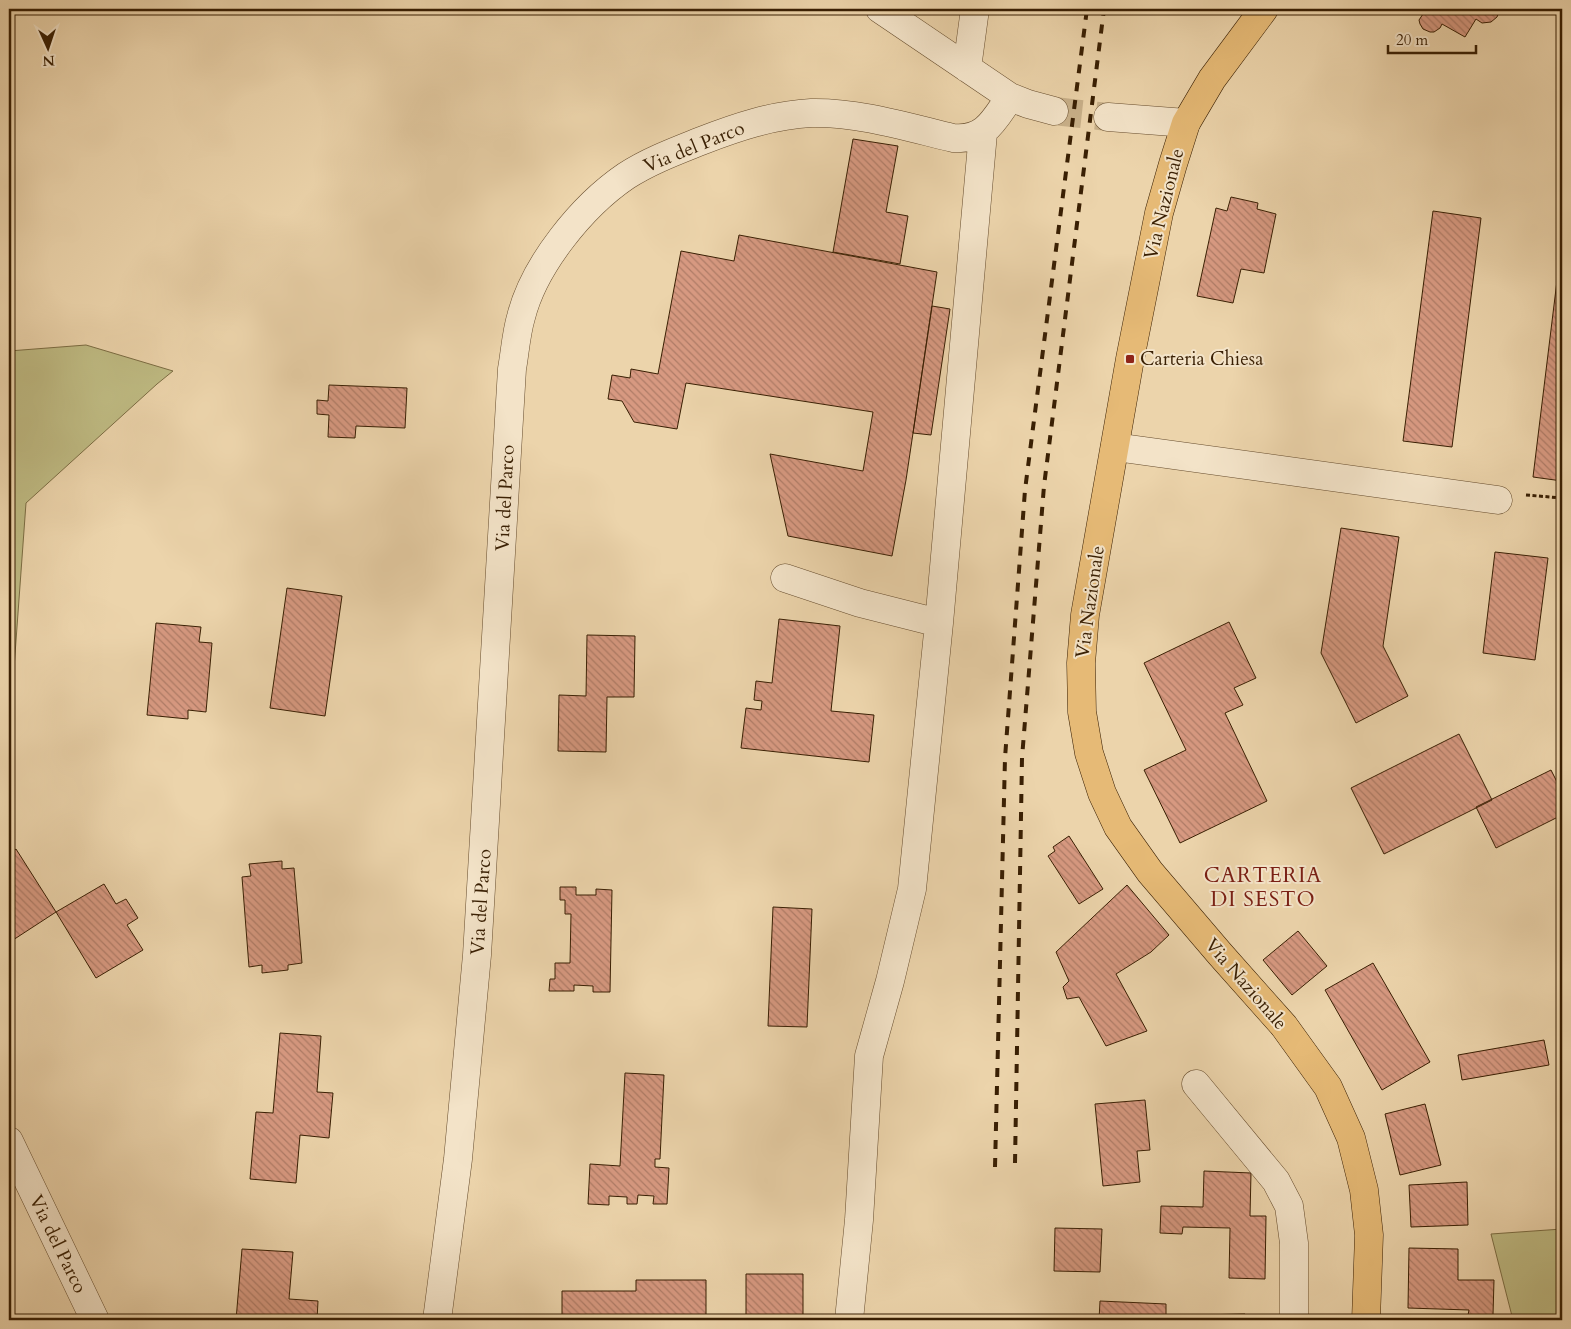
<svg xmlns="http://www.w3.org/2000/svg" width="1571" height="1329" font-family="Cardo,serif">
<defs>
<pattern id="building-back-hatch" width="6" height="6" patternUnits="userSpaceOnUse" patternTransform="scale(1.25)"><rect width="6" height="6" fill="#d79981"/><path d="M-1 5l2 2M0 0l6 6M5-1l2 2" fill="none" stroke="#af7c67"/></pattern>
</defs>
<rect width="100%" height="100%" fill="#ecd4ab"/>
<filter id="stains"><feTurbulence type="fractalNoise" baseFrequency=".004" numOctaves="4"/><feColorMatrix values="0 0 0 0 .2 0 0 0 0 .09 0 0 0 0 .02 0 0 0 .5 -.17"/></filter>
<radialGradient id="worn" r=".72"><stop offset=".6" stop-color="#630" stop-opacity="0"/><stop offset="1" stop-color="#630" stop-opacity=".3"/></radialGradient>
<!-- green -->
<path fill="#bfbb83" stroke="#7c6d43" d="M86,345L173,371L157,384L26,503L13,682L9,686V351Z
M1562,1229V1320H1513L1491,1234Z"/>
<!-- building -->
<path fill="url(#building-back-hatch)" stroke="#391f03" d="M1421,9H1500L1497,17L1491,22L1482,23L1476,19L1465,37L1442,24L1440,28L1434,32H1430L1423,29L1420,24L1419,20L1425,11Z
M853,139L898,146L886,212L908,216L900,264L833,252Z
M1231,197L1258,203L1257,209L1276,214L1264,273L1241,269L1233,303L1197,296L1216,208L1227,211Z
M1433,211L1481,218L1452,447L1403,441Z
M739,235L937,272L906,480L892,556L788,536L770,454L863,471L873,412L686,383L677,429L634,422L622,401L608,399L612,375L630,378L631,369L658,374L681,251L734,261Z
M1561,248H1562V481L1533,477Z
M932,306L950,309L931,435L913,433Z
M329,385L407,388L405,428L356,426L355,438L328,437L329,415L317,414V400L328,401Z
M1341,528L1399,537L1383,646L1408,696L1356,723L1321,653Z
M1495,552L1548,558L1535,660L1483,653Z
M287,588L342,596L325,716L270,708Z
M779,619L840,626L831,711L874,715L869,762L741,748L746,708L761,710L762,701L754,700L756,681L772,683Z
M1229,622L1256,678L1234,688L1243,705L1225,713L1267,801L1180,843L1144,770L1186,750L1144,663Z
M156,623L201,627L199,642L212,643L206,712L188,710V719L147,715Z
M587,635L635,636L634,697H607L606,752L558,751L559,695L586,696Z
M1459,734L1492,800L1384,854L1351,788Z
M1551,770L1562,792V815L1496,848L1476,807Z
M1069,836L1103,889L1079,904L1048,856L1055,851L1053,847Z
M16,849L56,912L13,940L9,933V854Z
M282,861V869L294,868L302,963L288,965V970L262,973V965L249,967L242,877L251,876L249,864Z
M104,884L116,904L126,899L138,918L127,925L143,950L96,978L56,912Z
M1127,885L1169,935L1151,952L1116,974L1147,1031L1106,1046L1079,997L1067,999L1063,987L1069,981L1056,952Z
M560,887H576V895H596V889L612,890L610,992H593V986L574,985V991H549L550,979H555V963H570L571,914H565V900H560Z
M773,907L812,909L807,1027L768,1026Z
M1298,931L1327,966L1292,995L1263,960Z
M1373,963L1430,1062L1382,1090L1325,990Z
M280,1033L321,1036L317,1092L333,1093L329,1138L300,1135L296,1183L250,1179L256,1112L273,1113Z
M1544,1040L1549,1065L1462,1080L1458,1055Z
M625,1073L664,1075L660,1159H655V1167L669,1168L667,1204H653L654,1196L638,1195L637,1204H627V1197L609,1196V1205L588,1204L590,1164L620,1166Z
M1145,1100L1150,1150L1137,1151L1140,1182L1103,1186L1095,1104Z
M1425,1104L1441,1165L1400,1175L1385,1114Z
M1204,1171L1251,1173L1250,1216H1266L1265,1279L1229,1278L1230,1228L1183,1227L1182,1234L1160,1233L1161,1206L1203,1207Z
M1467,1182L1468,1225L1411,1227L1409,1185Z
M1055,1228L1102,1229L1100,1272L1054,1271Z
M1409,1248L1458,1249V1280H1494L1493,1315H1468L1469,1310L1408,1308Z
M242,1249L293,1252L289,1299L318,1301L317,1320H236Z
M746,1274H803V1320H746Z
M636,1280H706V1320H562V1291H636Z
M1100,1301L1166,1304V1320H1099Z
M1245,1314V1320H1196V1315Z"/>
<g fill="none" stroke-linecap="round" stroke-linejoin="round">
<!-- minor-tunnel -->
<path stroke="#c8b089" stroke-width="28" stroke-dasharray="28 14" stroke-linecap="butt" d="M1054,111L1108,117"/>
<!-- minor casing -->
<g stroke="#664c2d" stroke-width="29">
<path id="minor" d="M880,9L1010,97L1028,104L1054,111
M967,68L975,9
M1108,117L1186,123
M1115,447L1498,500
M785,578L860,603L939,623
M1196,1084L1276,1181L1289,1206L1294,1243V1320
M9,1141L95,1320
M437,1320L458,1159L477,955L512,369C515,352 516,334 521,317C534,265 582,206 626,176C649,161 676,151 701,141C737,127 773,115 811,113C859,112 907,127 953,138C985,141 994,120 1010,97
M849,1320L859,1220L869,1056L890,981L912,889L939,623L983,133"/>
</g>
<!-- major casing -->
<g stroke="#391f03" stroke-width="29">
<path id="major" d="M1264,9L1212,79L1186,123L1173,164L1159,213L1130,359L1085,615L1081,663L1082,712L1089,753L1102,793L1118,827L1150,872L1220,954L1284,1026L1328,1087L1351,1138L1364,1190L1369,1235L1366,1320"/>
</g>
<!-- path -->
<path stroke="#391f03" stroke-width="3" stroke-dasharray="4 2.5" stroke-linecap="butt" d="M1526,495L1562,498"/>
<!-- minor -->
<use href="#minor" stroke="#f3e3c8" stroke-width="28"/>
<!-- major -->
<use href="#major" stroke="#e6ba76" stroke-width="28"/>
<!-- rail -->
<path stroke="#391f03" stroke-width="4" stroke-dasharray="9 9" stroke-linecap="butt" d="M1015,1163L1022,758L1044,486L1104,9
M995,1167L1005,758L1025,490L1087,9"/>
</g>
<!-- markers -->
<rect fill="#8f2418" stroke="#f3e3c8" stroke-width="2" x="1125" y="354" width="10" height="10" rx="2.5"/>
<g text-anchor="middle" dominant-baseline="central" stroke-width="4" stroke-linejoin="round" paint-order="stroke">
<!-- street labels -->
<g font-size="19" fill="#391f03" stroke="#f3e3c8">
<text transform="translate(694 147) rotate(-22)">Via del Parco</text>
<text transform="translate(1164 204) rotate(-76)">Via Nazionale</text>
<text transform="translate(505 498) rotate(-87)">Via del Parco</text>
<text transform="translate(1090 602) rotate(-82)">Via Nazionale</text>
<text transform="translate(481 902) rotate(-86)">Via del Parco</text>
<text transform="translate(1246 984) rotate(49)">Via Nazionale</text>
<text transform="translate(58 1244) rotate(64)">Via del Parco</text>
</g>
<!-- poi labels -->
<g font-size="19" fill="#391f03" stroke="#f3e3c8" text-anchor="start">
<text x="1140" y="359">Carteria Chiesa</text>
</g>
<!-- quarter labels -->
<g font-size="21" letter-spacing="1" fill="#7a1f14" stroke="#f3e3c8">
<text x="1263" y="875">CARTERIA<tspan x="1263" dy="24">DI SESTO</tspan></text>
</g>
</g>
<!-- margin -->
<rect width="1571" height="1329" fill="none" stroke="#ecd4ab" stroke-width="30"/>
<rect x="10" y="10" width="1551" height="1309" fill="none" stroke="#391f03" stroke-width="2.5"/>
<rect x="15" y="15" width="1541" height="1299" fill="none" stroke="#391f03"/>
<!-- north arrow -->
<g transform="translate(48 48) rotate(177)" stroke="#f3e3c8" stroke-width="4" paint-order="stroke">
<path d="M0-4L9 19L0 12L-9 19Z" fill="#391f03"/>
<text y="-8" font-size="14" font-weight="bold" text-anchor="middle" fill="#391f03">N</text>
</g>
<!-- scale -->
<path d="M1388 45v8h88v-8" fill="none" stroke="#391f03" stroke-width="2.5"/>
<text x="1396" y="45" font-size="15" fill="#391f03" stroke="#f3e3c8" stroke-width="4" paint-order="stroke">20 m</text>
<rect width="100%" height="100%" filter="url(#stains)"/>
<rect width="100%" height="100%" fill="url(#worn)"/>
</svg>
